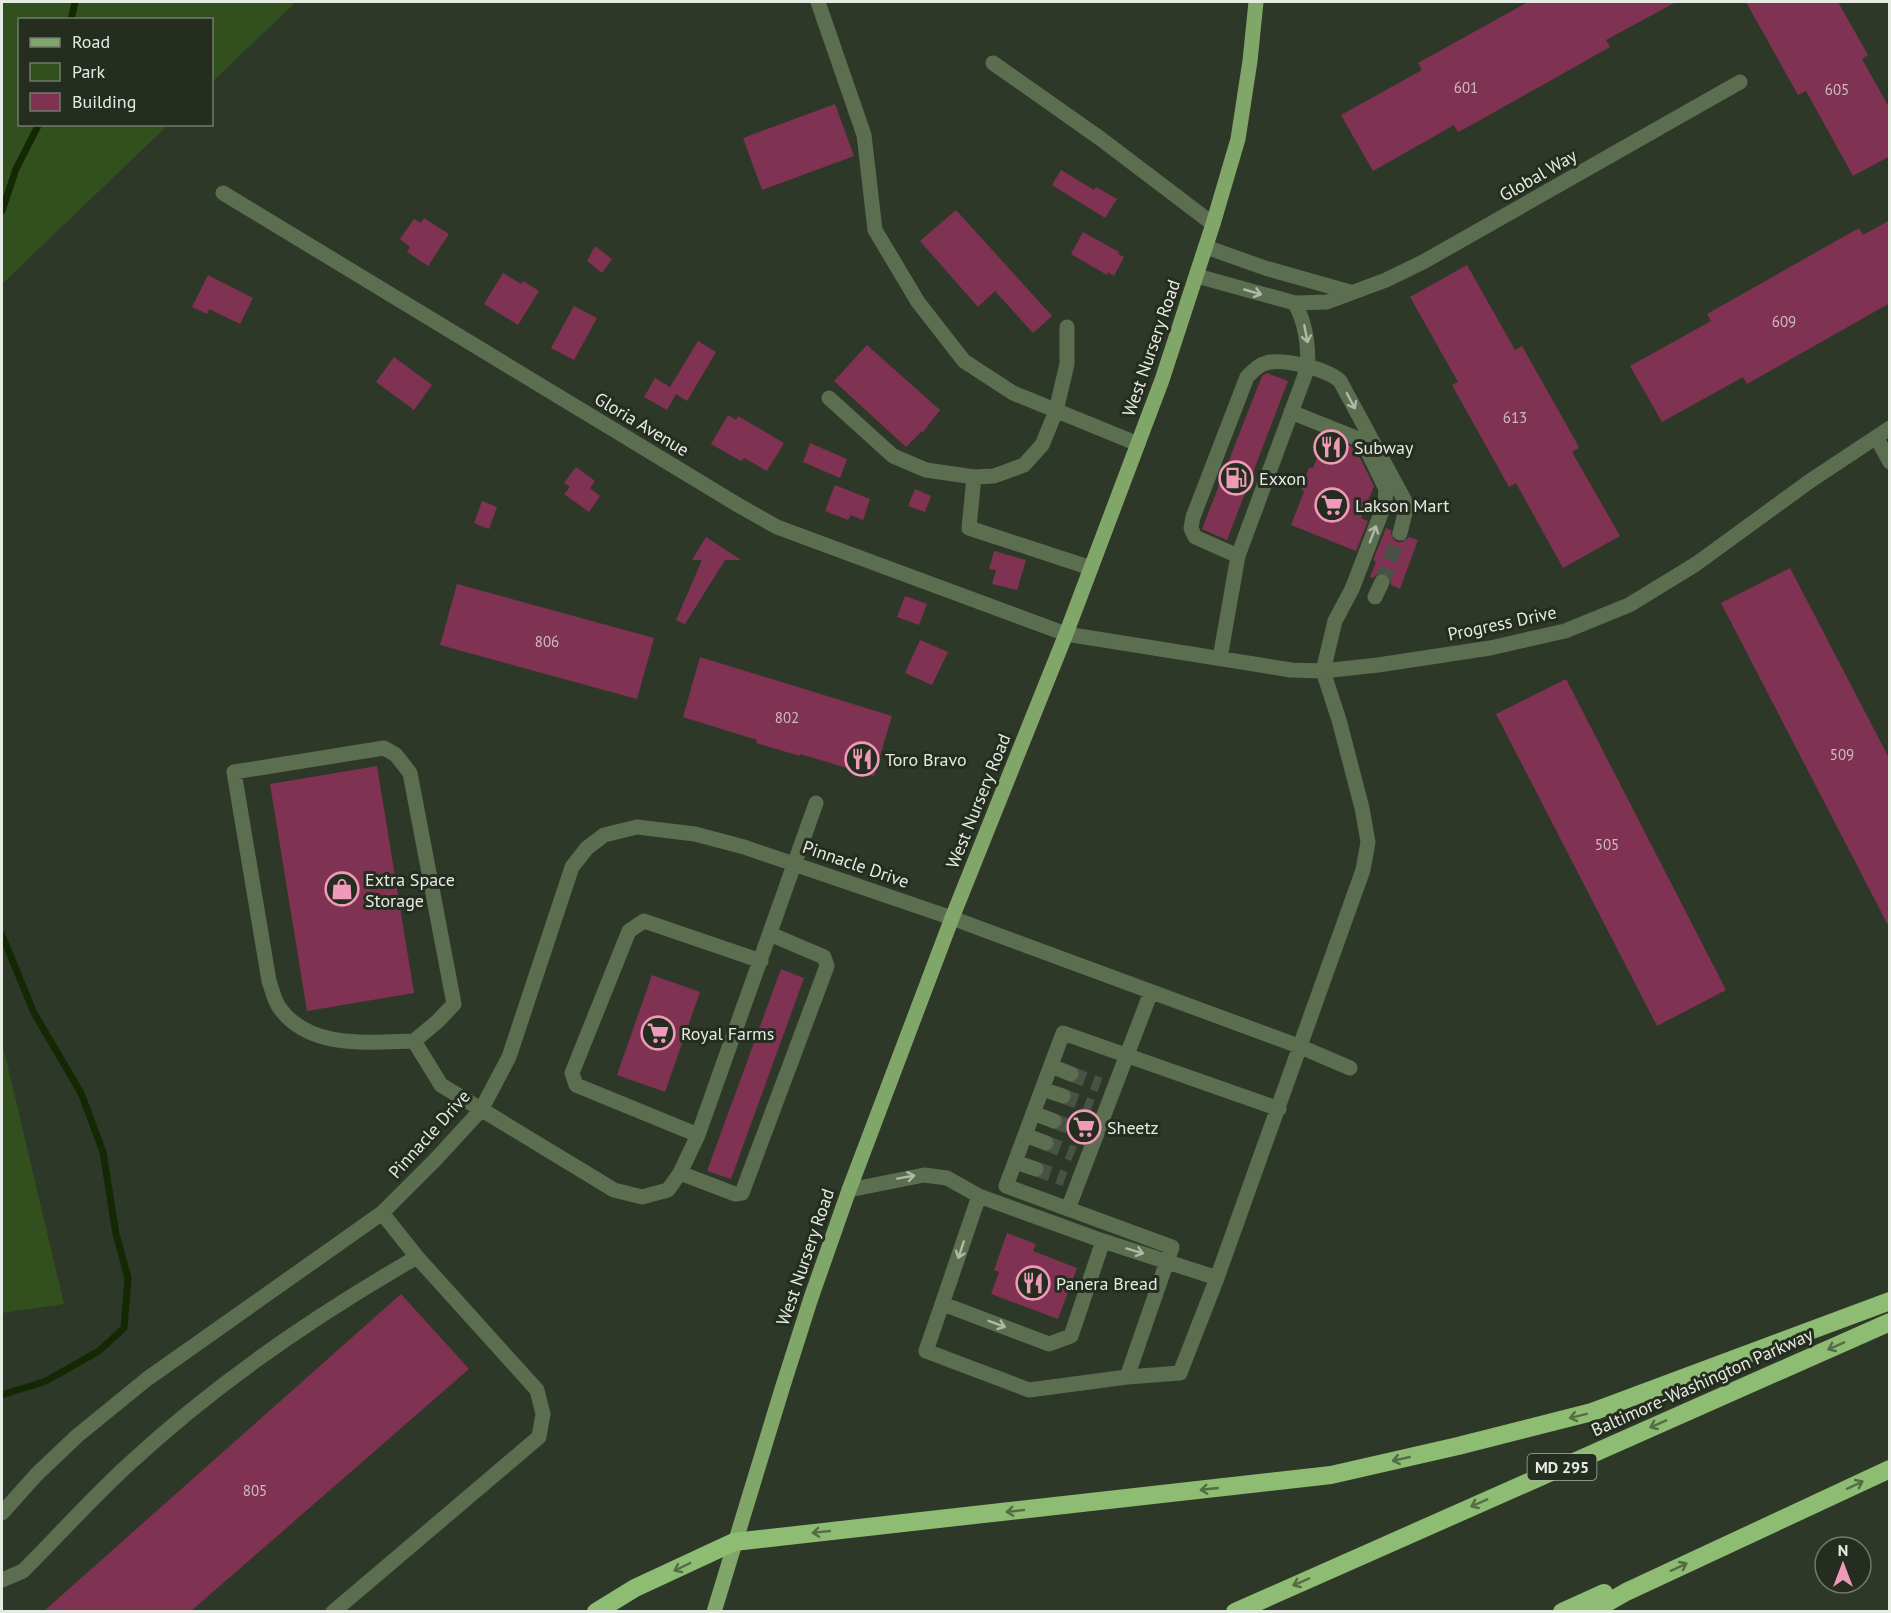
<svg xmlns="http://www.w3.org/2000/svg" width="1891" height="1613" font-family="'PT Sans',sans-serif">
<rect width="100%" height="100%" fill="#2e3829"/>
<!-- green -->
<path fill="#32501d" d="M2,2H296L212,82V20H20V124L168,125L2,284Z
M2,1042L64,1304L2,1313Z"/>
<g fill="none" stroke-linecap="round" stroke-linejoin="round">
<!-- stream -->
<path stroke="#142903" stroke-width="7" d="M71,20L75,2
M2,211L16,169L39,124
M2,935L34,1013L81,1093L103,1152L116,1234L128,1278L124,1328L99,1351L46,1381L2,1395"/>
</g>
<!-- building -->
<path fill="#803252" d="M1528,2H1676L1606,40L1610,47L1466,128L1458,132L1454,125L1373,171L1341,115L1422,70L1418,63Z
M1746,2H1838L1868,55L1862,59L1890,109V156L1853,176L1806,91L1798,95Z
M835,104L854,156L762,190L743,138Z
M1061,170L1094,190L1096,187L1117,199L1105,218L1052,185Z
M956,210L1052,316L1033,333L995,291L978,307L920,241Z
M424,218L449,234L428,266L407,252L410,247L400,239L414,219L421,223Z
M1890,220V303L1747,384L1743,377L1662,422L1630,366L1711,321L1707,314L1859,228L1863,235Z
M1083,232L1119,252L1118,254L1124,257L1114,276L1108,272L1107,275L1071,254Z
M595,246L612,259L602,273L587,261Z
M1467,265L1515,350L1522,346L1575,440L1579,448L1572,452L1620,536L1563,568L1516,483L1509,487L1452,385L1458,382L1410,297Z
M503,273L521,284L523,281L539,291L518,325L484,304Z
M208,275L253,298L240,324L209,309L207,314L192,307Z
M574,306L597,318L574,360L551,348Z
M698,341L716,352L687,401L676,394L667,410L644,397L655,378L670,387Z
M867,345L940,410L923,432L922,431L906,447L834,381Z
M394,357L432,385L414,410L376,382Z
M1267,373L1288,381L1227,540L1202,529L1262,376Z
M728,415L736,420L738,416L784,443L767,471L744,458L741,461L711,444Z
M1325,436L1351,446L1357,452L1374,486L1361,518L1368,521L1356,551L1291,525L1304,492L1301,488L1309,468H1313Z
M810,443L847,459L840,478L803,462Z
M576,467L595,481L590,488L600,496L589,512L564,494L570,487L564,483Z
M835,485L870,499L863,520L851,515L848,520L825,511Z
M915,489L931,496L925,512L908,506Z
M482,501L497,507L489,529L474,523Z
M1386,528L1391,530V536L1397,542H1403L1409,537L1418,540L1400,589L1391,585L1390,577L1386,573L1377,574L1373,578L1370,577L1376,562L1373,560Z
M706,537L741,560H725L685,624L676,620L702,560H692Z
M994,551L1026,560L1017,590L992,584L996,570L989,569Z
M1790,568L1890,760V929L1721,603Z
M457,584L654,638L637,699L440,645Z
M905,596L927,604L919,625L897,617Z
M920,640L948,652L932,685L905,673Z
M700,657L892,716L874,776L800,754V756L756,743L757,740L683,717Z
M1566,679L1726,990L1657,1026L1496,714Z
M377,766L414,993L307,1011L270,784Z
M781,969L804,978L731,1179L707,1171Z
M652,975L700,992L665,1092L617,1075Z
M1007,1233L1036,1244L1033,1251L1077,1268L1058,1319L991,1294L999,1272L994,1270Z
M401,1294L469,1369L191,1611H44Z"/>
<g fill="none" stroke-linecap="round" stroke-linejoin="round">
<!-- minor-tunnel -->
<path stroke="#495345" stroke-width="15" stroke-dasharray="15 8" stroke-linecap="butt" d="M1382,582L1400,533
M1071,1074L1100,1085
M1063,1096L1092,1107
M1054,1121L1083,1132
M1046,1143L1074,1154
M1036,1169L1065,1179"/>
<!-- minor -->
<path stroke="#5b6e50" stroke-width="15" d="M818,2L864,135L875,230L918,302L964,361L1013,393L1138,444
M993,63L1101,139L1213,224
M223,193L738,505L777,527L1066,634L1291,670L1323,671L1378,665L1490,648L1565,631L1629,605L1696,564L1810,481L1890,428
M1206,247L1265,268L1350,292
M1197,276L1295,303L1327,302L1386,280L1423,262L1740,82
M829,398L893,456L926,470L974,477L994,476L1024,465L1042,445L1056,411L1067,364V327
M1876,437L1890,462
M974,477L969,528L1091,568
M1238,556L1195,537L1191,528L1193,517L1247,377C1253,371 1258,365 1266,363C1283,358 1327,369 1340,381L1406,503L1405,513L1400,533
M1375,597L1382,582
M1220,658L1238,556L1308,367C1308,343 1306,325 1295,303
M414,1041L438,1021L454,1004L410,773L396,755L384,748L234,772L269,981C272,989 274,1000 279,1007C309,1050 368,1042 414,1041L441,1085L614,1190L642,1197L668,1190L680,1173L698,1135L816,803
M1051,1066L1071,1074
M1042,1089L1063,1096
M1279,1109L1063,1033L1006,1186L1172,1247L1127,1377L1180,1373L1217,1278L1363,870L1368,842L1362,808L1339,720L1323,671L1335,621L1352,589L1385,503L1386,489L1365,446L1356,438L1291,412
M1033,1113L1054,1121
M698,1135L576,1085L572,1073L629,931L644,921L761,961
M1025,1135L1046,1143
M1015,1162L1036,1169
M680,1173L735,1194L742,1193L827,966L824,957L770,934
M849,1190L924,1175L947,1178L979,1196L1103,1241L1217,1278
M979,1196L926,1351L1029,1390L1127,1377
M1068,1209L1151,992
M943,1304L1049,1344L1071,1336L1103,1241
M2,1513L37,1474L77,1436L147,1379L382,1213L435,1160L481,1110L509,1057L572,867L587,848L604,835L637,827L695,834L744,847L952,918L1301,1047L1350,1068
M2,1580L23,1571C58,1536 92,1498 129,1464C214,1385 316,1315 417,1257L382,1213
M333,1612L539,1437L543,1414L537,1390L417,1257"/>
<!-- major -->
<path stroke="#80a669" stroke-width="15" d="M714,1612L782,1389L811,1298L849,1190L952,918L1066,634L1162,380L1213,224L1238,139L1250,61L1256,2"/>
<!-- highway -->
<path stroke="#8ebc72" stroke-width="18" d="M596,1612L635,1588L734,1542L1331,1475L1458,1446L1592,1412L1890,1301
M1235,1612L1890,1322
M1562,1612L1604,1593
M1591,1612L1626,1592L1890,1469"/>
</g>
<!-- one-way arrows -->
<defs><path id="oneway-shaft" d="M-6 0H5M1.5-3L5.5 0L1.5 3" fill="none" stroke-width="1.6" stroke-linecap="round" stroke-linejoin="round" transform="scale(1.5)"/></defs>
<g stroke="#aeb9a8">
<use href="#oneway-shaft" transform="translate(1253 292) rotate(16)"/>
<use href="#oneway-shaft" transform="translate(1306 334) rotate(79)"/>
<use href="#oneway-shaft" transform="translate(1351 401) rotate(62)"/>
<use href="#oneway-shaft" transform="translate(1373 534) rotate(-69)"/>
<use href="#oneway-shaft" transform="translate(906 1177) rotate(-10)"/>
<use href="#oneway-shaft" transform="translate(961 1250) rotate(108)"/>
<use href="#oneway-shaft" transform="translate(1135 1251) rotate(17)"/>
<use href="#oneway-shaft" transform="translate(997 1324) rotate(21)"/>
</g>
<g stroke="#546d44">
<use href="#oneway-shaft" transform="translate(1836 1346) rotate(156)"/>
<use href="#oneway-shaft" transform="translate(1578 1416) rotate(166)"/>
<use href="#oneway-shaft" transform="translate(1658 1424) rotate(156)"/>
<use href="#oneway-shaft" transform="translate(1401 1459) rotate(167)"/>
<use href="#oneway-shaft" transform="translate(1855 1485) rotate(-25)"/>
<use href="#oneway-shaft" transform="translate(1209 1489) rotate(174)"/>
<use href="#oneway-shaft" transform="translate(1479 1503) rotate(156)"/>
<use href="#oneway-shaft" transform="translate(1015 1511) rotate(174)"/>
<use href="#oneway-shaft" transform="translate(821 1532) rotate(174)"/>
<use href="#oneway-shaft" transform="translate(682 1567) rotate(154)"/>
<use href="#oneway-shaft" transform="translate(1679 1567) rotate(-25)"/>
<use href="#oneway-shaft" transform="translate(1301 1582) rotate(156)"/>
</g>
<!-- icons -->
<defs>
<g id="restaurant-ring" transform="scale(1.725)"><circle r="9.5" fill="#242d1f" stroke="#ef9ab8" stroke-width="1.5"/><path d="M-5-6h1v4h1v-4h1v4h1v-4h1v5L-1.5 .5V6h-2V.5L-5-1ZM5-6V6H3V1.5H1.5Q1.5-4 5-6Z" fill="#ef9ab8"/></g>
<g id="fuel-ring" transform="scale(1.725)"><circle r="9.5" fill="#242d1f" stroke="#ef9ab8" stroke-width="1.5"/><path d="M-5.5-6h7V0h2V4h1.3V-2.5L3-4.5l.8-.8L6-3V5H2.5V1h-1V6h-7ZM-4.2-4.7v3.2H.2V-4.7Z" fill="#ef9ab8"/></g>
<g id="supermarket-ring" transform="scale(1.725)"><circle r="9.5" fill="#242d1f" stroke="#ef9ab8" stroke-width="1.5"/><path d="M-6-5.5h2.5l.6 2H6L4.5 2H-2.5L-4.4-4H-6ZM-1.5 3.2a1.3 1.3 0 1 0 .1 0ZM3 3.2a1.3 1.3 0 1 0 .1 0Z" fill="#ef9ab8"/></g>
<g id="shop-ring" transform="scale(1.725)"><circle r="9.5" fill="#242d1f" stroke="#ef9ab8" stroke-width="1.5"/><path d="M-5-2.5h2.3a2.7 3.5 0 0 1 5.4 0H5L5.5 6h-11ZM-1.5-2.5h3a1.5 2.3 0 0 0-3 0Z" fill="#ef9ab8"/></g>
</defs>
<g fill-rule="evenodd">
<use href="#restaurant-ring" x="1331" y="447"/>
<use href="#fuel-ring" x="1236" y="478"/>
<use href="#supermarket-ring" x="1332" y="505"/>
<use href="#restaurant-ring" x="862" y="759"/>
<use href="#shop-ring" x="342" y="889"/>
<use href="#supermarket-ring" x="658" y="1033"/>
<use href="#supermarket-ring" x="1084" y="1127"/>
<use href="#restaurant-ring" x="1033" y="1283"/>
</g>
<g text-anchor="middle" dominant-baseline="central" stroke-width="6" stroke-linejoin="round" paint-order="stroke">
<!-- number labels -->
<g font-size="15" fill="#ccbdbe">
<text x="1466" y="87">601</text>
<text x="1837" y="89">605</text>
<text x="1784" y="321">609</text>
<text x="1515" y="417">613</text>
<text x="547" y="641">806</text>
<text x="787" y="717">802</text>
<text x="1842" y="754">509</text>
<text x="1607" y="844">505</text>
<text x="255" y="1490">805</text>
</g>
<!-- shield labels -->
<rect fill="#242d1f" stroke="#abb2a8" stroke-width="1.5" x="1527.5" y="1454" width="69" height="26" rx="4.5"/>
<g font-size="16" font-weight="bold" fill="#e5ebe2">
<text x="1562" y="1467">MD 295</text>
</g>
<!-- street labels -->
<g font-size="18" fill="#e5ebe2" stroke="#242d1f">
<text transform="translate(1538 175) rotate(-30)">Global Way</text>
<text transform="translate(1151 348) rotate(-71)">West Nursery Road</text>
<text transform="translate(642 424) rotate(31)">Gloria Avenue</text>
<text transform="translate(1502 623) rotate(-12)">Progress Drive</text>
<text transform="translate(978 801) rotate(-68)">West Nursery Road</text>
<text transform="translate(856 864) rotate(19)">Pinnacle Drive</text>
<text transform="translate(429 1134) rotate(-48)">Pinnacle Drive</text>
<text transform="translate(805 1257) rotate(-71)">West Nursery Road</text>
<text transform="translate(1702 1382) rotate(-24)">Baltimore-Washington Parkway</text>
</g>
<!-- poi labels -->
<g font-size="18" fill="#e5ebe2" stroke="#242d1f" text-anchor="start">
<text x="1354" y="447">Subway</text>
<text x="1259" y="478">Exxon</text>
<text x="1355" y="505">Lakson Mart</text>
<text x="885" y="759">Toro Bravo</text>
<text x="365" y="879">Extra Space<tspan x="365" dy="21">Storage</tspan></text>
<text x="681" y="1033">Royal Farms</text>
<text x="1107" y="1127">Sheetz</text>
<text x="1056" y="1283">Panera Bread</text>
</g>
</g>
<!-- border -->
<rect width="1891" height="1613" fill="none" stroke="#e5ebe2" stroke-width="6"/>
<!-- legend -->
<rect x="18" y="18" width="195" height="108" fill="#242d1f" stroke="#71796d" stroke-width="1.5"/>
<rect x="30" y="38" width="30" height="9" fill="#80a669" stroke="#71796d" stroke-width="1.5"/>
<text x="72" y="48" font-size="18" fill="#e5ebe2">Road</text>
<rect x="30" y="63" width="30" height="18" fill="#32501d" stroke="#71796d" stroke-width="1.5"/>
<text x="72" y="78" font-size="18" fill="#e5ebe2">Park</text>
<rect x="30" y="93" width="30" height="18" fill="#803252" stroke="#71796d" stroke-width="1.5"/>
<text x="72" y="108" font-size="18" fill="#e5ebe2">Building</text>
<!-- north arrow -->
<g transform="translate(1843 1565)"><circle r="28" fill="#242d1f" stroke="#71796d" stroke-width="1.5"/>
<path d="M0-4.5L10 22L0 15L-10 22Z" fill="#ef9ab8"/>
<text y="-9" font-size="16" font-weight="bold" text-anchor="middle" fill="#e5ebe2">N</text>
</g>
</svg>
